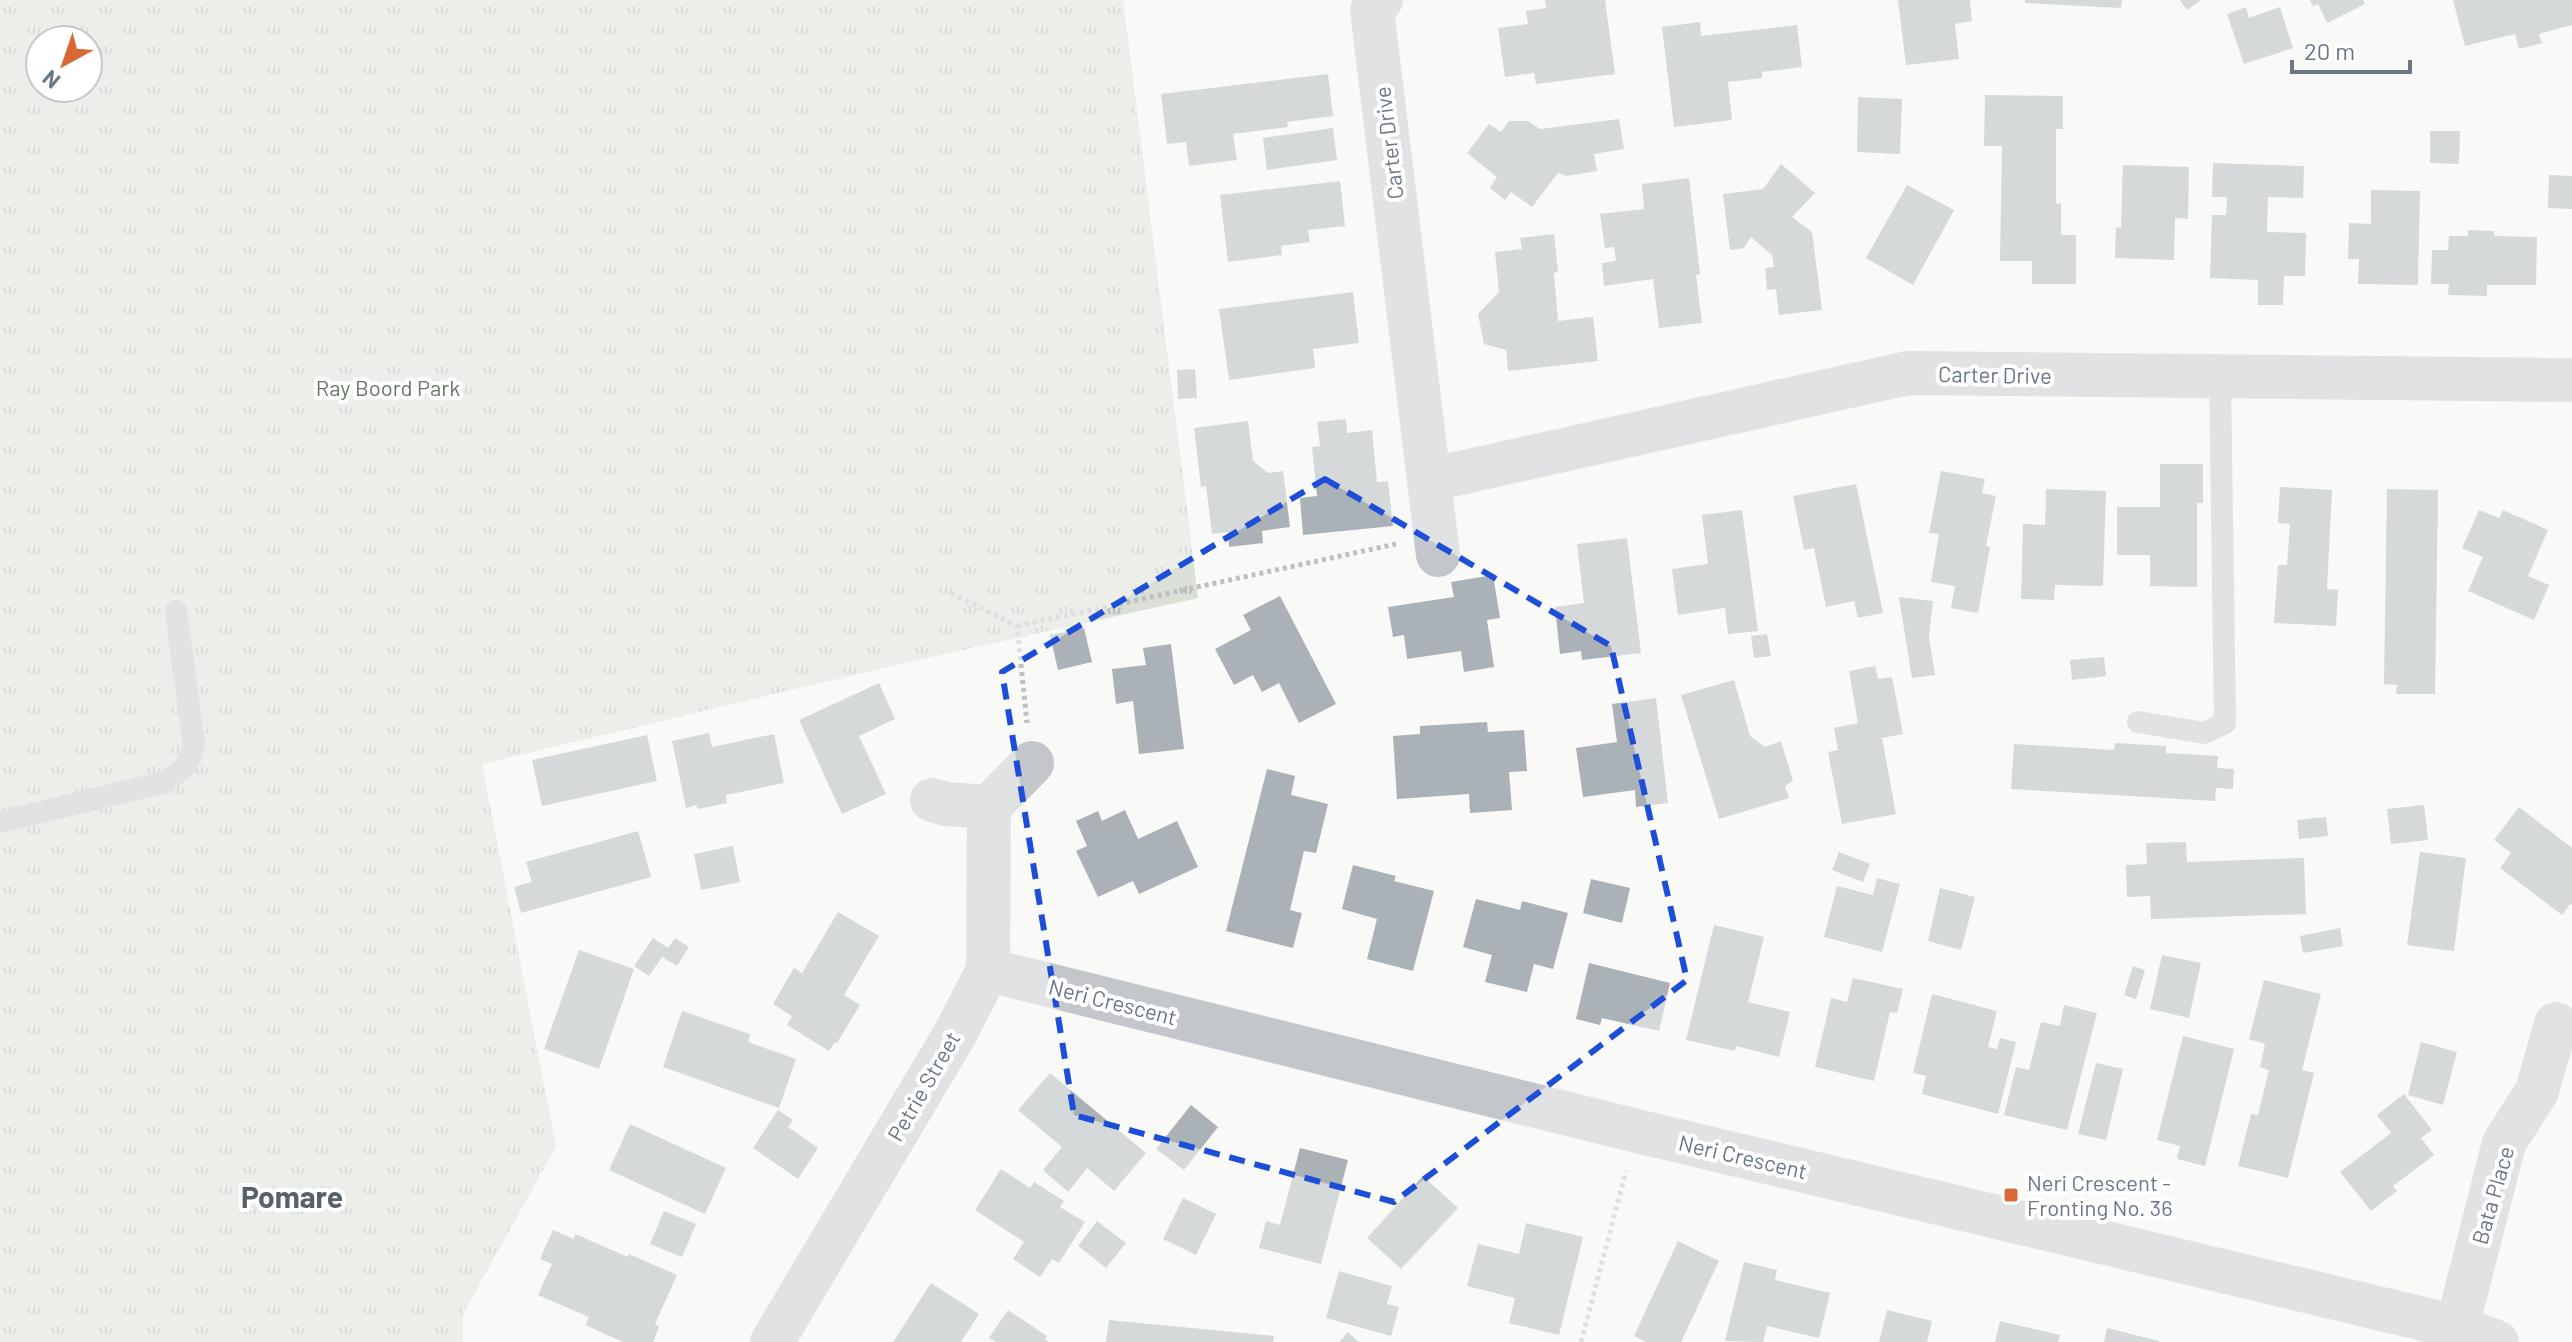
<svg xmlns="http://www.w3.org/2000/svg" width="2572" height="1342" font-family="Barlow,sans-serif">
<defs>
<pattern id="park-tufts" width="24" height="20" patternUnits="userSpaceOnUse" patternTransform="scale(2)"><rect width="24" height="20" fill="#dadfd8"/><path d="M3 7l-1-3M5 7V3M7 7l1-3M15 17l-1-3M17 17v-4M19 17l1-3" fill="none" stroke="#b5bab5"/></pattern>
</defs>
<rect width="100%" height="100%" fill="#f9f9f7"/>
<!-- park -->
<path fill="url(#park-tufts)" fill-rule="evenodd" d="M0,0H1123L1198,598L900,664L482,764L556,1147L463,1314V1342H0ZM40,40H88V88H40Z"/>
<!-- building -->
<path fill="#aab1b7" d="M1545,0H1605L1615,74L1536,84L1534,73L1505,77L1498,28L1528,24L1526,11L1546,8Z
M1898,0H1970L1972,21L1955,24L1959,59L1906,65Z
M2025,0H2122L2121,8L2025,3Z
M2180,0H2201L2187,10Z
M2310,0H2363L2365,4L2327,23L2318,4L2313,6Z
M2453,0H2572V25L2539,34L2542,43L2519,49L2515,34L2465,46Z
M2246,7L2249,18L2280,7L2293,48L2244,64L2227,14Z
M1700,22L1701,36L1797,25L1802,67L1762,72V78L1728,82L1732,120L1674,127L1662,27Z
M1328,74L1333,116L1287,122L1288,127L1233,134L1237,160L1189,166L1186,142L1167,144L1161,94Z
M1985,95L2063,96V129H2056V204L2061,203V235H2076V284H2032V261H2000L2002,146H1984Z
M1858,97L1902,99L1900,154L1857,152Z
M1619,119L1624,149L1594,154L1597,171L1566,176L1558,173L1532,207L1511,192L1505,200L1490,188L1497,177L1467,153L1489,124L1501,132L1509,121H1528L1540,129Z
M1333,128L1337,160L1267,170L1263,138Z
M2430,131H2460L2459,164L2430,163Z
M2213,163L2304,166L2303,198L2268,197L2267,232L2306,233L2305,276H2284L2283,305H2258V280L2210,278L2212,215H2226L2227,197H2212Z
M1781,164L1815,193L1792,217L1812,232L1822,310L1779,315L1776,289L1767,290L1765,268L1774,267L1772,255L1751,237L1744,248L1730,250L1723,194L1763,189Z
M2123,165L2189,167L2188,219L2175,218L2174,260L2115,258L2116,227L2121,228Z
M2549,175L2572,176V209L2548,208Z
M1689,178L1700,274L1696,275L1702,323L1659,328L1653,279L1604,286L1602,263L1616,261L1614,247L1605,248L1600,214L1644,209L1642,184Z
M1340,181L1345,226L1308,230L1310,242L1281,246L1282,255L1228,262L1220,195Z
M1907,185L1954,210L1913,285L1866,258Z
M2371,190L2420,191L2418,285L2358,284L2359,259H2348L2349,223L2371,224Z
M2468,230L2494,231V236L2537,237L2536,285H2487V296L2448,295L2449,284H2431L2432,250H2448L2449,236H2468Z
M1554,234L1558,272L1554,273L1558,321L1593,317L1598,361L1508,371L1506,350L1484,344L1478,314L1499,292L1495,252L1522,249L1520,238Z
M1353,292L1359,343L1313,349L1315,368L1229,380L1219,309Z
M1195,369L1197,398L1178,399L1177,370Z
M1346,419L1347,433L1372,430L1377,482L1388,481L1393,526L1303,535L1300,498L1317,496L1312,447L1320,446L1317,422Z
M1248,421L1253,461L1268,473L1283,471L1290,527L1262,531L1263,543L1229,547L1228,532L1212,534L1206,486L1201,487L1194,428Z
M2160,464H2203V503H2197V587L2150,586V555H2117V507H2160Z
M1941,471L1985,479L1982,493L1996,496L1986,546L1990,547L1978,613L1951,608L1955,586L1931,582L1939,534L1929,533Z
M1856,484L1883,613L1858,618L1854,601L1826,607L1814,548L1804,550L1793,496Z
M2280,487L2332,490L2327,589L2338,590L2336,626L2274,623L2278,565H2287L2290,524L2278,523Z
M2046,489L2106,491L2103,586L2055,585L2054,600L2021,599L2023,524L2045,525Z
M2387,489L2438,490L2435,694H2396L2397,685L2384,684Z
M1742,510L1758,631L1728,634L1725,608L1678,615L1672,569L1708,564L1702,515Z
M2479,510L2499,518L2503,510L2548,530L2528,576L2549,585L2534,620L2468,591L2483,557L2462,548Z
M1627,538L1641,653L1582,660L1581,651L1560,654L1555,607L1584,603L1577,544Z
M1493,575L1500,618L1487,620L1494,667L1464,672L1461,651L1407,659L1404,635L1393,637L1388,607L1454,597L1451,582Z
M1280,596L1336,704L1299,723L1279,683L1262,692L1253,675L1234,685L1215,649L1251,630L1243,615Z
M1899,597L1933,601L1929,637L1935,675L1912,678Z
M1084,628L1092,662L1058,670L1050,635Z
M1767,634L1771,656L1754,658L1751,636Z
M1171,644L1184,749L1139,754L1133,701L1116,704L1112,669L1146,665L1143,648Z
M2104,657L2106,676L2072,680L2070,660Z
M1875,666L1878,679L1892,677L1903,734L1882,738L1896,814L1842,824L1828,752L1838,750L1834,728L1858,723L1849,671Z
M1734,680L1750,736L1765,747L1781,741L1793,781L1785,786L1789,798L1719,819L1681,695Z
M879,683L895,719L859,736L886,794L842,814L799,720Z
M1656,698L1668,803L1636,807L1635,790L1583,797L1576,748L1617,742L1612,704Z
M1487,722L1488,732L1524,730L1527,771L1509,772L1512,810L1470,813L1469,794L1397,799L1393,736L1420,734V726Z
M709,733L712,747L774,734L784,783L726,795L727,803L698,809L696,805L686,808L672,741Z
M647,735L657,781L542,806L532,760Z
M2115,743L2166,746V753L2218,756L2217,768L2234,769L2233,789L2216,788L2215,801L2011,789L2014,744L2114,750Z
M1267,769L1295,776L1291,795L1328,804L1316,853L1304,851L1290,910L1302,913L1293,948L1226,931Z
M2424,805L2428,840L2391,844L2387,809Z
M2519,807L2572,848V905L2570,904L2562,915L2500,868L2511,853L2494,840Z
M1125,810L1138,839L1177,821L1198,867L1139,894L1133,881L1098,897L1076,851L1087,846L1076,821L1098,811L1102,821Z
M2326,817L2328,836L2299,839L2297,820Z
M638,831L651,877L521,913L514,887L532,882L526,862Z
M2186,842L2187,862L2304,858L2306,914L2151,919L2150,896L2127,897L2126,865L2147,864L2146,843Z
M733,846L740,882L701,890L694,854Z
M1839,852L1870,864L1863,882L1832,870Z
M2420,852L2466,858L2454,951L2407,945Z
M1353,865L1396,876L1394,881L1434,891L1413,971L1367,959L1377,919L1342,909Z
M1877,878L1900,884L1882,952L1824,937L1837,886L1873,895Z
M1591,879L1630,888L1622,923L1583,913Z
M1940,888L1975,897L1961,950L1928,941Z
M1476,899L1520,910L1522,901L1568,913L1553,969L1534,964L1527,992L1485,982L1492,955L1463,947Z
M838,912L879,936L844,995L860,1005L837,1043L835,1042L829,1051L787,1025L792,1016L773,1004L794,968L802,973Z
M1714,925L1764,937L1748,1002L1790,1012L1779,1057L1736,1046L1735,1051L1686,1040Z
M2340,928L2343,946L2303,953L2300,936Z
M653,938L668,948L675,938L689,947L677,966L662,957L649,976L634,966Z
M579,950L634,969L599,1069L544,1049Z
M2162,955L2201,963L2189,1018L2150,1009Z
M1589,963L1670,983L1659,1031L1602,1018L1600,1025L1576,1019Z
M2133,966L2145,970L2136,999L2124,995Z
M1853,978L1903,989L1897,1013L1890,1012L1874,1081L1815,1067L1831,998L1847,1002Z
M2264,980L2321,994L2302,1070L2314,1073L2288,1178L2238,1166L2251,1114L2258,1115L2269,1070L2260,1067L2265,1044L2249,1039Z
M1932,994L1997,1011L1988,1047L1997,1049L2000,1038L2016,1042L1998,1114L1922,1094L1926,1076L1913,1073Z
M2064,1005L2097,1013L2067,1130L2004,1115L2016,1067L2029,1070L2041,1022L2060,1026Z
M682,1011L750,1034L748,1042L796,1059L779,1108L663,1067Z
M2183,1036L2234,1049L2205,1166L2177,1159L2180,1146L2157,1140Z
M2421,1042L2457,1052L2443,1105L2408,1095Z
M2096,1063L2123,1069L2106,1140L2078,1134Z
M1050,1073L1146,1153L1114,1191L1087,1168L1068,1192L1043,1170L1062,1147L1018,1110Z
M2404,1094L2432,1130L2421,1138L2434,1155L2393,1186L2397,1191L2371,1211L2340,1172L2391,1133L2377,1115Z
M1191,1105L1218,1127L1184,1170L1156,1149Z
M778,1110L793,1120L788,1127L818,1148L798,1179L753,1148Z
M630,1124L726,1168L705,1214L609,1170Z
M1300,1148L1348,1160L1321,1264L1259,1248L1266,1221L1280,1225Z
M1001,1169L1030,1188L1034,1182L1064,1201L1060,1207L1085,1222L1059,1263L1052,1259L1040,1277L1013,1259L1024,1242L975,1210Z
M1423,1176L1458,1208L1401,1269L1367,1238Z
M1183,1198L1216,1214L1196,1255L1163,1239Z
M664,1211L696,1224L682,1257L650,1244Z
M1097,1221L1126,1243L1106,1268L1078,1246Z
M1526,1223L1583,1237L1559,1335L1509,1323L1515,1298L1467,1286L1478,1244L1519,1254Z
M553,1230L574,1239L575,1234L628,1257L629,1254L677,1275L655,1324L659,1327L653,1342H623L585,1325L589,1317L538,1295L552,1264L540,1259Z
M1678,1241L1719,1261L1681,1342H1646L1634,1336Z
M1744,1262L1777,1270L1775,1280L1830,1293L1819,1338L1767,1326L1763,1342L1725,1341Z
M1339,1271L1392,1286L1387,1304L1399,1307L1391,1336L1326,1318Z
M931,1283L979,1314L961,1342H893Z
M1008,1310L1047,1336L1045,1339L1049,1342H996L989,1338Z
M1887,1310L1932,1321L1927,1342H1879Z
M1109,1320L1274,1336L1273,1342H1106Z
M2000,1321L2060,1335L2058,1342H1995Z
M2107,1328L2159,1341V1342H2104Z
M1348,1332L1359,1342H1339Z"/>
<g fill="none" stroke-linecap="round" stroke-linejoin="round">
<!-- path -->
<path stroke="#bdbfc2" stroke-width="5" stroke-dasharray="4 4" stroke-linecap="butt" d="M951,593L1017,626L1027,723
M1017,626L1396,544
M1581,1342L1626,1171"/>
<!-- lane -->
<path stroke="#c3c6ca" stroke-width="22" d="M2138,722L2204,733L2225,723L2220,376
M0,822L165,782C182,771 190,764 194,744L176,611"/>
<!-- street -->
<path stroke="#c3c6ca" stroke-width="44" d="M1381,0L1372,10L1438,555
M1429,480L1908,373L2572,380
M932,800L946,804L989,807
M988,970L1637,1131L2457,1327L2497,1342
M2457,1327L2504,1143L2537,1091L2556,1024
M772,1342L955,1034L988,970L989,807L1032,763"/>
</g>
<!-- marked area -->
<path d="M0 0H2572V1342H0ZM1325,479L1611,646L1687,980L1394,1202L1074,1115L1002,672Z" fill="#f9f9f7" fill-opacity=".55" fill-rule="evenodd"/>
<path fill="none" stroke="#1d4ed8" stroke-width="6" stroke-dasharray="16 10" stroke-linejoin="round" d="M1325,479L1611,646L1687,980L1394,1202L1074,1115L1002,672Z"/>
<!-- markers -->
<rect fill="#d96837" stroke="#fff" stroke-width="3" x="2003" y="1187" width="16" height="16" rx="4"/>
<g text-anchor="middle" dominant-baseline="central" stroke-width="8" stroke-linejoin="round" paint-order="stroke">
<!-- street labels -->
<g font-size="22" fill="#6a7786" stroke="#fff">
<text transform="translate(1388 143) rotate(-97)">Carter Drive</text>
<text transform="translate(1995 374) rotate(1)">Carter Drive</text>
<text transform="translate(1113 1001) rotate(14)">Neri Crescent</text>
<text transform="translate(923 1086) rotate(-60)">Petrie Street</text>
<text transform="translate(1743 1156) rotate(13)">Neri Crescent</text>
<text transform="translate(2492 1195) rotate(-74)">Bata Place</text>
</g>
<!-- park labels -->
<g font-size="22" fill="#667864" stroke="#fff">
<text x="388" y="387">Ray Boord Park</text>
</g>
<!-- poi labels -->
<g font-size="22" fill="#6a7786" stroke="#fff" text-anchor="start">
<text x="2027" y="1182">Neri Crescent -<tspan x="2027" dy="25">Fronting No. 36</tspan></text>
</g>
<!-- district labels -->
<g font-size="30" font-weight="bold" fill="#57616b" stroke="#fff">
<text x="292" y="1196">Pomare</text>
</g>
</g>
<!-- north arrow -->
<g transform="translate(64 64) rotate(220)"><circle r="38" fill="#ffffff" stroke="#c3c9cf" stroke-width="2"/>
<path d="M0-6L14 30L0 20L-14 30Z" fill="#d96837"/>
<text y="-12" font-size="22" font-weight="bold" text-anchor="middle" fill="#6a7786">N</text>
</g>
<!-- scale -->
<path d="M2292 60v12h118v-12" fill="none" stroke="#6a7786" stroke-width="4"/>
<text x="2304" y="60" font-size="24" fill="#6a7786" stroke="#ffffff" stroke-width="6" paint-order="stroke">20 m</text>
</svg>
